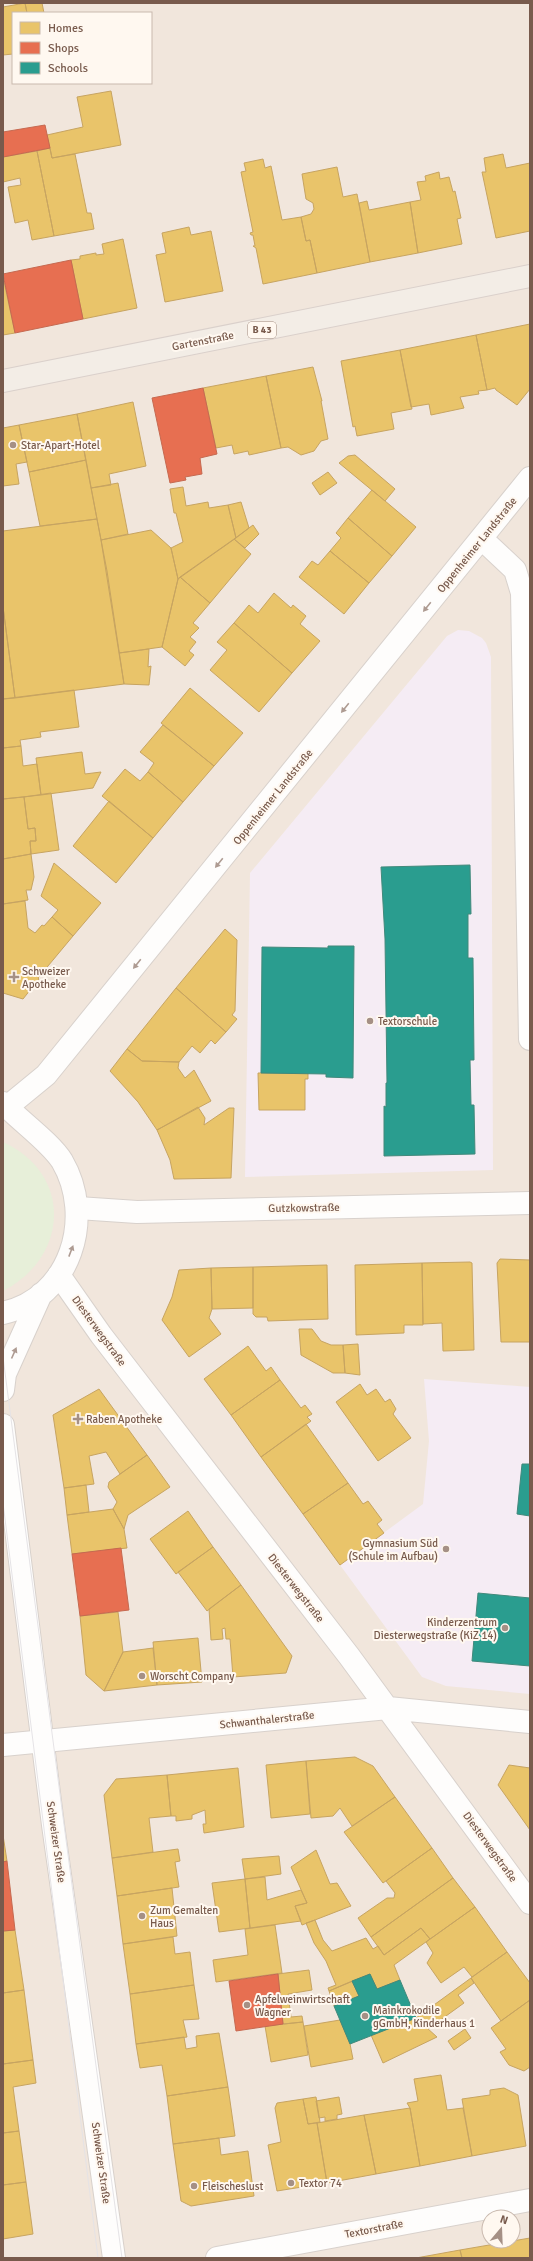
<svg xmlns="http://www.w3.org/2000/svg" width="533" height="2261" font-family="Signika,sans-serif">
<rect width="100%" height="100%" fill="#f9f4ee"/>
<!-- residential -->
<path fill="#f1e6dc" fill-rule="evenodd" d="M3,3H530V2258H3ZM13,13H151V83H13ZM489,2217H513V2241H489Z"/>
<!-- education -->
<path fill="#f5ecf4" d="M458,630L469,631L482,638L486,643L491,657L493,1170L245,1177L250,873L447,636Z
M424,1379L530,1387V1694L446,1686L422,1677L340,1565L423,1504L429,1441Z"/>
<!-- green -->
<path fill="#e7efd9" d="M3,1142C73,1174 69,1257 3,1291Z"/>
<!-- homes -->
<path fill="#e9c46a" stroke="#c7a461" d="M25,3L27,13H13V54L3,55V7Z
M25,3H42L44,13H27Z
M111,91L121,145L52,158L47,135L83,127L77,97Z
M50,148L52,158L75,154L87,213H91L94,229L54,236L37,151Z
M37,151L54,236L32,240L28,220L15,223L8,187L21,185L20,178L3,182V157Z
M503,154L506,168L530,163V231L496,238L482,172H486L484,158Z
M263,159L265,168L271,166L282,220L301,217L306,241L310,240L317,273L263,284L256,248L253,246H255L253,235H251L250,233L253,232L241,172L246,171L244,163Z
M337,167L343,197L357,194L370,262L317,273L310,240L306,241L301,217L311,214L314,209L313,203L306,199L302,174Z
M439,172L440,179L449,177L453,192L455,191L461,218L457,219L462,244L418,253L410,202L421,200L417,182L426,181L425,176Z
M367,201L369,210L410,202L418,253L370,262L359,203Z
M189,227L191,235L211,231L223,291L165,302L156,255L166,253L162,233Z
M123,239L137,308L83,319L71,260L80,259V256L96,253V255L104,254L102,244Z
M3,277L15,333L3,335Z
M530,324V389L517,405L496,390L495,388L487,390L476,335Z
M476,335L487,390L478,391L479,394L460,397L464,408L431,415L429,404L411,407L400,350Z
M400,350L412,409L391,413L394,429L357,436L355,426L353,427L341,361Z
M313,367L322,401H321L328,439L321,441L314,451L301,455L288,447L281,448L266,376Z
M266,376L281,448L249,455L248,451L234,454L232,445L216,448L203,388Z
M133,402L146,466L109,474L111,485L91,488L77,414Z
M77,414L86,460L29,472L19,425Z
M19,425L27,462L16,464L19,484L3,486V428Z
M355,455L395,489L385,501L339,463L348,456Z
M86,460L97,519L40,526L29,472Z
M328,472L337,483L320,495L312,483Z
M118,483L128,534L101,540L91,488Z
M183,487L186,506L208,502L209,508L228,505L236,538L178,579L171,548L183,542L176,513H174L170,489Z
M372,490L416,527L392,556L348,518Z
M241,502L249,528L236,538L228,505Z
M348,518L392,556L369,583L330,551L341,538L336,533Z
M97,519L107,571L124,684L15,698L3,607V531Z
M253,525L259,534L245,548L234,539Z
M151,530L171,548L178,579L162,647L119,653L101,540Z
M234,539L251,554L210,603L180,577Z
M330,551L369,583L344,614L299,577L312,561L318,565Z
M180,577L210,603L193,623L199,628L190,637L196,642L189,651L194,655L185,666L162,647L178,579Z
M274,593L291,608L293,605L306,616L300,624L320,641L292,673L234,623L249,605L258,613Z
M3,607L15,698L3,699Z
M234,623L292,673L259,712L210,670L227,650L217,642Z
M149,649L148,667L151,666L149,685L124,684L119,653Z
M190,688L243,733L214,766L161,723Z
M74,690L79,727L40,732L41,737L20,740L21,746L3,748V699Z
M163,725L214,766L183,802L148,772L154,763L140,752Z
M21,746L23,766L37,764L41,795L3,799V748Z
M82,752L85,774L101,772L93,788L41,795L36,758Z
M125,769L140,781L148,772L183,802L153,838L102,796Z
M51,793L59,850L31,854L30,841H36L35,828L28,829L24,797Z
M24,797L28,829L35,828L36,841H30L31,854L3,859V799Z
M109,801L153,838L116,883L73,846Z
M31,854L34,877L31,890H26L28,900L3,904V859Z
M54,863L101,903L73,936L52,917L58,910L41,896Z
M25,901L28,928L35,933L42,925L44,926L52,917L73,936L38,978L39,979L23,999L3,993V904Z
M225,929L237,940L235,1011L232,1015L237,1019L226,1032L176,988Z
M176,988L226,1032L215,1044L211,1040L200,1053L192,1046L179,1062L142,1061L127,1049Z
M127,1049L142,1061L179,1062L178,1068L185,1078L194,1070L211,1101L157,1130L138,1102L110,1071Z
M258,1073H308V1079H305V1110H259Z
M198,1107L205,1118L204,1125L229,1108H234L231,1178L174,1179L170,1160L157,1130Z
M500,1259L530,1260V1342H501L497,1263Z
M470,1262L472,1263L474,1350L443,1351L442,1323L423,1324L422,1263Z
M422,1263L423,1325H404V1333L356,1335L355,1265Z
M327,1265L328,1319L268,1321L267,1317H256L253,1314V1267Z
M253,1267V1308L212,1309L211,1268Z
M211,1268L212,1309L209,1318L221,1334L189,1357L162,1320L172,1297L179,1270Z
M299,1329H312L321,1341L331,1345H343L345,1373H333L301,1355Z
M358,1344L360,1375L345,1373L343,1345Z
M248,1346L266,1371L271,1367L280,1380L231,1415L204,1379Z
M280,1380L301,1408L305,1405L312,1414L307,1417L311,1421L261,1457L231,1415Z
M360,1384L367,1395L376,1389L385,1402L390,1399L396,1409L393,1414L411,1438L378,1461L336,1402Z
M99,1389L147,1455L120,1474L106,1452L89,1456L94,1484L64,1488L53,1415Z
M306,1424L348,1483L303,1514L261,1457Z
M147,1455L170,1487L128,1515L124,1529L113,1509L117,1502L108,1487L109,1482Z
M348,1483L363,1504L368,1501L382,1520L377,1524L384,1533L340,1565L303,1514Z
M86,1485L89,1512L67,1515L64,1488Z
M113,1509L124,1529L127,1548L72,1554L67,1515Z
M188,1511L213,1547L176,1574L150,1539Z
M213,1547L241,1585L207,1611L178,1572Z
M241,1585L292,1656L286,1673L233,1677L230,1639H226L225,1628L222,1629L223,1639L211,1640L209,1609Z
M118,1612L123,1652L104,1691L86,1675L80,1616Z
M198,1638L202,1682L157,1685L153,1642Z
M153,1648L157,1685L104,1691L123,1652Z
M355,1757L373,1766L395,1797L352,1826L340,1808L333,1816L311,1818L306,1761Z
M306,1761L310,1814L271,1818L266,1765Z
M509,1765L530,1768V1830L498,1785Z
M238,1768L244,1827L204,1833L203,1824H206L205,1810L192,1815V1819L176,1821V1816H171L167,1775Z
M167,1775L171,1816L149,1818L153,1852L112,1858L104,1795L116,1779Z
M395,1797L432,1848L383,1883L344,1832Z
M3,1835L7,1861L3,1862Z
M432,1848L453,1878L371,1937L358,1918L387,1898H394L395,1893L386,1881Z
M178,1849L180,1861L175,1862L179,1887L117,1896L112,1858Z
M316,1850L330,1884L337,1883L351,1906L302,1925L295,1906L307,1903L291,1867Z
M279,1856L281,1874L245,1879L242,1859Z
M265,1877L267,1900L301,1890L307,1903L295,1906L301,1921L250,1928L245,1879Z
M453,1878L475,1907L430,1939L421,1928L384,1955L371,1937Z
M245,1879L250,1928L219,1932L212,1883Z
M172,1888L177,1936L123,1944L117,1896Z
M475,1907L507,1952L472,1977L464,1967L441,1983L427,1963L433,1953L426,1942Z
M315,1920L323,1940L332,1951L366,1938L373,1949L378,1946L384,1955L421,1928L430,1939L394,1965L400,1980L377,1989L370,1974L329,1991L328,1988L336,1985L326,1961L314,1943L306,1923Z
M275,1925L282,1973L216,1982L213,1960L248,1955L245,1929Z
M15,1930L24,1990L3,1993V1931Z
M173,1937L175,1954L190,1952L194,1985L130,1994L123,1944Z
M507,1952L530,1983V2000L501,2021L471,1978Z
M309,1970L312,1990L288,1994L291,2017L302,2016L303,2022L283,2024L278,1974Z
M471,1978L474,1983L458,1995L464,2003L428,2029L416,2018Z
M352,1981L359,1996L334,2006L329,1991Z
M194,1985L199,2019L183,2020L187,2037L136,2044L130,1994Z
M24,1990L33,2060L3,2064V1993Z
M530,2000V2067L524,2071L509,2065L500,2052L506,2049L491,2028Z
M416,2018L437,2037L383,2063L371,2035Z
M340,2020L350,2044L353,2059L311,2067L304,2026Z
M303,2022L308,2055L271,2062L265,2026Z
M465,2029L471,2038L454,2050L448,2041Z
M219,2033L228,2087L167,2096L162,2065L140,2068L136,2044L184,2037L186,2049L197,2047L196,2036Z
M33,2060L36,2083L13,2087L19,2131L3,2133V2064Z
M441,2075L447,2110L463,2108L472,2156L420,2166L410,2108L407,2103L418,2101L414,2079Z
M228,2087L235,2136L173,2144L167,2096Z
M504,2088L518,2095L526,2146L472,2156L462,2099L490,2095V2090Z
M316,2097L320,2122L308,2124L303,2099Z
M339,2097L342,2114L337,2115V2119L325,2121V2117L319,2118L316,2101Z
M303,2099L308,2124L317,2123L327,2183L277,2191L268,2145L281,2142L275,2108L277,2103Z
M410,2108L420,2166L376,2174L364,2115Z
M364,2115L376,2174L327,2183L317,2123Z
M19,2131L26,2182L3,2185V2133Z
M219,2138L221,2155L248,2151L254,2196L191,2206L181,2201L173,2144Z
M26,2182L33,2234L3,2239V2185Z
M530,2238V2258H462L460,2250Z
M460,2250L462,2258H416Z"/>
<!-- shops -->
<path fill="#e76f51" stroke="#c66950" d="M45,125L50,148L3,157V132Z
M71,260L83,319L15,333L3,274Z
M203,388L217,454L200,458L202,474L185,477L186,480L170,483L152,398Z
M121,1548L129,1610L80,1616L72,1554Z
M7,1861L15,1930L3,1931V1862Z
M278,1974L283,2024L236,2031L229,1981Z"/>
<!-- schools -->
<path fill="#2a9d8f" stroke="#41897b" d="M470,865L471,914H468V958H473L474,1060H470L471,1105H474L475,1154L384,1156V1106L386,1107V1083H387L385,939L381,867Z
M328,946H354L353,1078L326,1077V1074L261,1073L262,947L328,948Z
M522,1464H530V1516L517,1514Z
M478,1593L530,1598V1666L472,1661Z
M370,1974L377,1989L400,1980L416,2018L350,2044L334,2006L359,1996L352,1981Z"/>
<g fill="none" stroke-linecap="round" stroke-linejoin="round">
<!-- minor casing -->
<g stroke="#d8d1cc" stroke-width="24">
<path id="minor" d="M482,539L515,570L522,593L530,1039
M7,1107L46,1075L530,478
M78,1208L137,1212L530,1203
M59,1275L101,1335L349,1656L530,1903
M3,1745L388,1708L530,1722
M217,2258L530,2200"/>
</g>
<!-- tertiary casing -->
<g stroke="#d8d1cc" stroke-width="24">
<path id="tertiary" d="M3,1103C20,1121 50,1142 62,1161C95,1217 71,1298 3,1313
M3,1390L5,1374L41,1294
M3,1425L53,1825L114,2258"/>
</g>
<!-- primary casing -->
<g stroke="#dad0cb" stroke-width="24">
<path id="primary" d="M3,381L530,276"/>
</g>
<!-- minor -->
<use href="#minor" stroke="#fefdfc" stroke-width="22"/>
<!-- tertiary -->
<use href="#tertiary" stroke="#fefdfc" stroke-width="22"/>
<!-- primary -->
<use href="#primary" stroke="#f3ede6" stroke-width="22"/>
<!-- tram -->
<path stroke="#e5e3e6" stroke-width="1" d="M3,1357C42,1657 81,1958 122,2258
M3,1503L98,2258"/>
</g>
<!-- one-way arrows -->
<defs><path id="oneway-solid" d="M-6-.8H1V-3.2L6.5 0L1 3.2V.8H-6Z"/></defs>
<g fill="#ae9b92">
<use href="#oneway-solid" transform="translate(427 607) rotate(129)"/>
<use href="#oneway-solid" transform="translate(345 708) rotate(129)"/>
<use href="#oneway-solid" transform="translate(219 863) rotate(129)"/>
<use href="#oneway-solid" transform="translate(137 964) rotate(129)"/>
<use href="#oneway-solid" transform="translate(71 1251) rotate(-69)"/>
<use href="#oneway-solid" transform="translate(14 1353) rotate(-66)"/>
</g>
<!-- markers -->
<g fill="#a59085" stroke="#fff8f0" stroke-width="1.5">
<circle cx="13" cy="445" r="4"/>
<path d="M12 971h4v4h4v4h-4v4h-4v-4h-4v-4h4z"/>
<circle cx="370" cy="1021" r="4"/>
<path d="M76 1413h4v4h4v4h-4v4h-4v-4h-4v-4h4z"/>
<circle cx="446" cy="1549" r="4"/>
<circle cx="505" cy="1628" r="4"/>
<circle cx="142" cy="1676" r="4"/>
<circle cx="142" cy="1916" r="4"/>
<circle cx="247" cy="2005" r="4"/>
<circle cx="365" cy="2016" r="4"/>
<circle cx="291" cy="2183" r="4"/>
<circle cx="194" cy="2186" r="4"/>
</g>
<g text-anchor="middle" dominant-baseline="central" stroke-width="4" stroke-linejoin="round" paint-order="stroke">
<!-- shield labels -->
<rect fill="#fff8f0" stroke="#a0897d" stroke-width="1" x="248" y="322" width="28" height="16" rx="3"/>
<g font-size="10" font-weight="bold" fill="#785a4c">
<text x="262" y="330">B 43</text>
</g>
<!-- street labels -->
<g font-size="11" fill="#785a4c" stroke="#fff8f0">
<text transform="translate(203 341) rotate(-11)">Gartenstraße</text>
<text transform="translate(477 545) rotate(-51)">Oppenheimer Landstraße</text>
<text transform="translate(273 797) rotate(-51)">Oppenheimer Landstraße</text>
<text transform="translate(304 1208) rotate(-1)">Gutzkowstraße</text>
<text transform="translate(99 1331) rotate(54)">Diesterwegstraße</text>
<text transform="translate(296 1588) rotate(52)">Diesterwegstraße</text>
<text transform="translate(267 1720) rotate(-6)">Schwanthalerstraße</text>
<text transform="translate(56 1842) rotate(82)">Schweizer Straße</text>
<text transform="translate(490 1847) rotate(54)">Diesterwegstraße</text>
<text transform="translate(101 2163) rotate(82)">Schweizer Straße</text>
<text transform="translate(374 2229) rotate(-11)">Textorstraße</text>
</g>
<!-- poi labels -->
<g font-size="11" fill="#785a4c" stroke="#fff8f0" text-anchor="start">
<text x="21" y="445">Star-Apart-Hotel</text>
<text x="22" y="971">Schweizer<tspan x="22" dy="13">Apotheke</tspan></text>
<text x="378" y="1021">Textorschule</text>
<text x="86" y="1419">Raben Apotheke</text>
<text x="438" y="1543" text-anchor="end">Gymnasium Süd<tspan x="438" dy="13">(Schule im Aufbau)</tspan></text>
<text x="497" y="1622" text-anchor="end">Kinderzentrum<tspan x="497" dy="13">Diesterwegstraße (KiZ 14)</tspan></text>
<text x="150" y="1676">Worscht Company</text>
<text x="150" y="1910">Zum Gemalten<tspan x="150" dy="13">Haus</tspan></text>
<text x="255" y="1999">Apfelweinwirtschaft<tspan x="255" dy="13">Wagner</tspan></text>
<text x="373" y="2010">Mainkrokodile<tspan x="373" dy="13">gGmbH, Kinderhaus 1</tspan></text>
<text x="299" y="2183">Textor 74</text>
<text x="202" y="2186">Fleischeslust</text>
</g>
</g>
<!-- border -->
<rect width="533" height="2261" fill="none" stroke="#785a4c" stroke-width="8"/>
<!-- legend -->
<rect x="12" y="12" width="140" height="72" fill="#fff8f0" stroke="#c9b9ae"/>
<rect x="20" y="22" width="20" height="12" fill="#e9c46a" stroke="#c9b9ae"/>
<text x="48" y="32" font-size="12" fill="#785a4c">Homes</text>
<rect x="20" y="42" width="20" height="12" fill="#e76f51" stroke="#c9b9ae"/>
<text x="48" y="52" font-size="12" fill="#785a4c">Shops</text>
<rect x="20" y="62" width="20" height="12" fill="#2a9d8f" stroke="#c9b9ae"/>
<text x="48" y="72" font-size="12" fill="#785a4c">Schools</text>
<!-- north arrow -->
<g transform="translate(501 2229) rotate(19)"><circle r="19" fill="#fff8f0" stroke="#c9b9ae"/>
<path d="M0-3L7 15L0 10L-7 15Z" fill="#a59085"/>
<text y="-6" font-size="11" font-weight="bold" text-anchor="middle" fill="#785a4c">N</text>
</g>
</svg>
